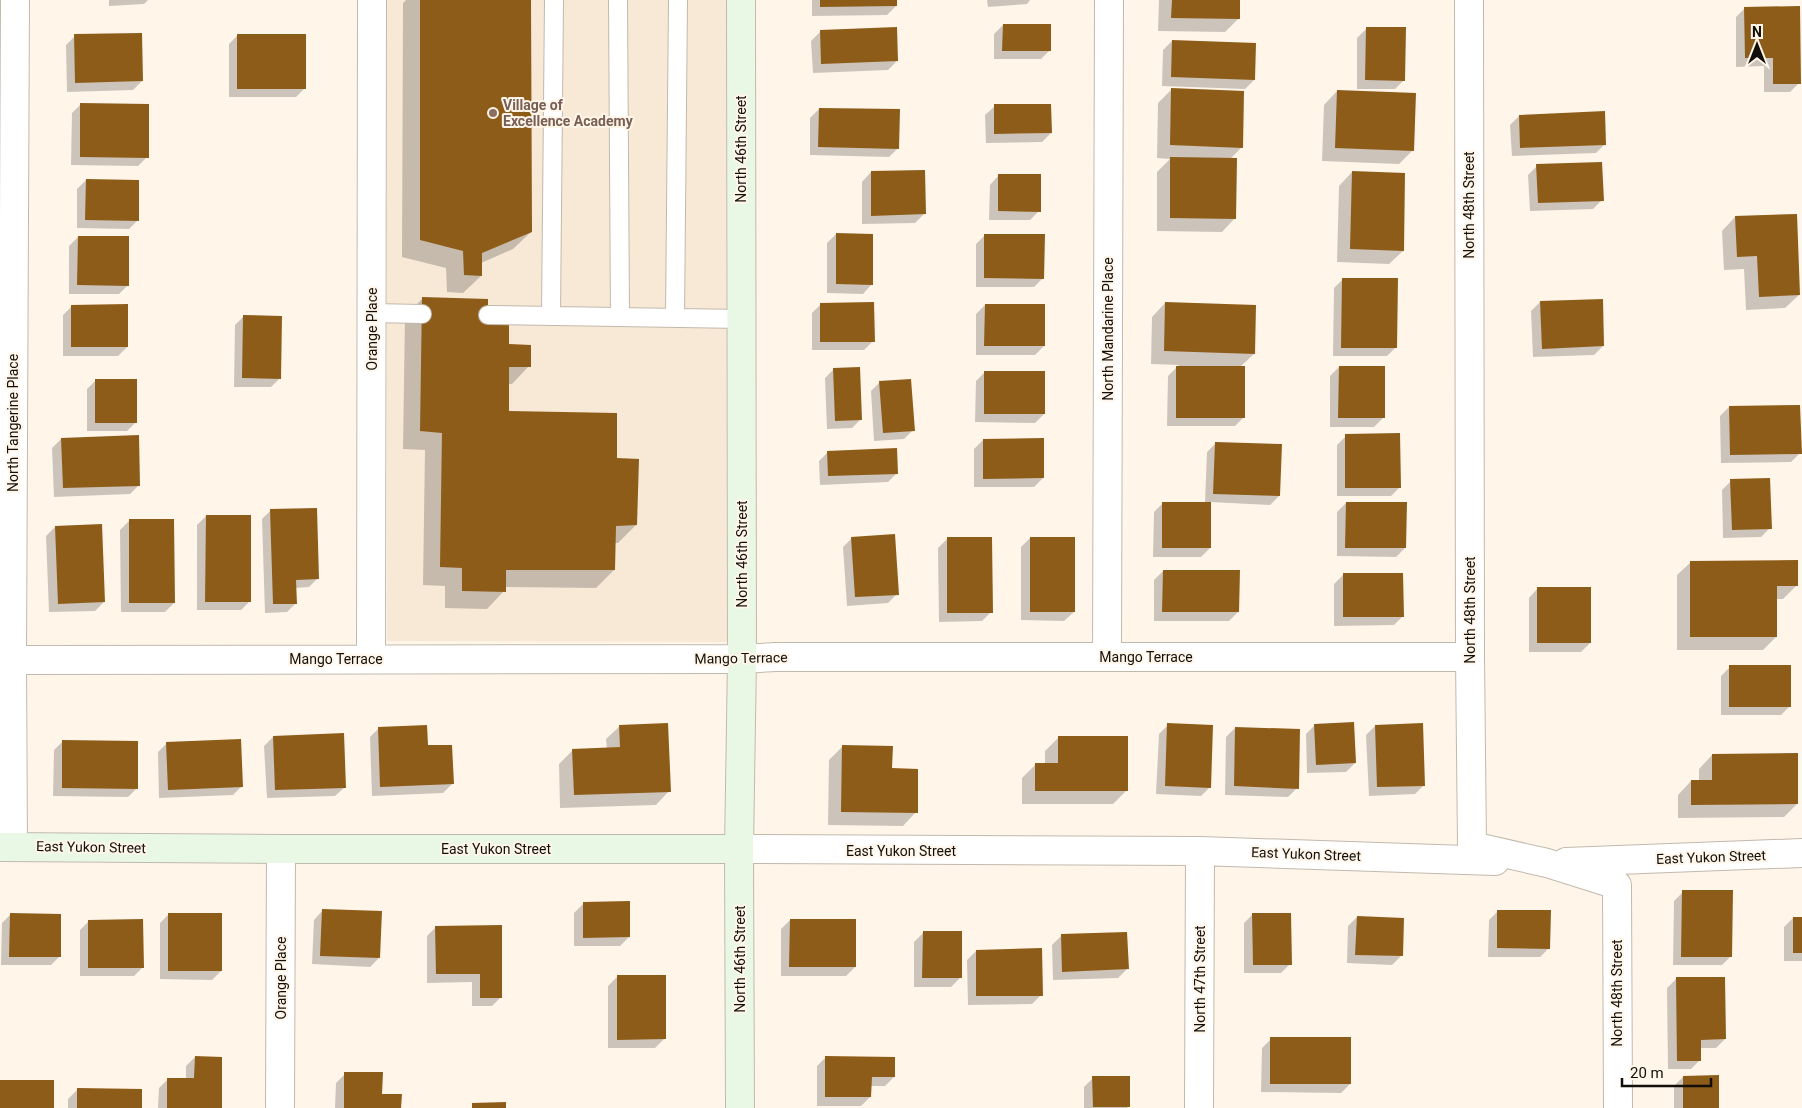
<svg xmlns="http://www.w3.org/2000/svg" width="1802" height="1108" font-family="Roboto,sans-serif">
<rect width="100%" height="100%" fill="#fff5e9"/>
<!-- built -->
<path fill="#f7e9d6" d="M387,0H726L727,642L387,641Z"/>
<!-- shadow -->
<path fill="#0003" d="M109,0H148L144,4L109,6Z
M406,0H530L531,232L513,249L481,263V276L463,293L447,292L446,268L402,257L403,3Z
M812,0H896V6L887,15L812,16Z
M987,0H1030L1027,4L988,7Z
M1159,0H1239V18L1225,32L1158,31Z
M1745,8L1799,83L1790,92H1764V66L1736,67V17Z
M1003,25L1050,50L1041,59H994V34Z
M1366,29L1404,80L1395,89H1357V38Z
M820,32L897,61L888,70L813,73L811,41Z
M238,35L305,88L296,97H229V44Z
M75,36L142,81L133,90L67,92L66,45Z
M1172,41L1254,80L1245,89L1162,86L1163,50Z
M1172,89L1242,147L1230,159L1235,218L1222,232L1157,231V172L1170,159L1157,158L1158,103Z
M1337,91L1413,150L1399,164L1322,161L1324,105Z
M81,104L147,157L138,166L71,165L72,113Z
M995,106L1051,133L1042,142L986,143L985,115Z
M819,109L898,148L889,157L810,155V118Z
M1519,116L1605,144L1596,153L1512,156L1510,125Z
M1537,166L1602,200L1593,209L1530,211L1528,175Z
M871,172L924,214L915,223L862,224V182Z
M1352,172L1403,251L1389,264L1337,262L1339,186Z
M999,175L1039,211L1030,220H989L990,185Z
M86,180L138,220L129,229L77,228V189Z
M1735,217L1799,295L1785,308L1746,310L1744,269L1724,270L1722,231Z
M836,234L872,284L863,294L827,293V243Z
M985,235L1043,278L1034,287H976V244Z
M78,237L128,285L119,294H69V246Z
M1343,279L1396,347L1387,356H1333L1334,288Z
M422,299L486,322L529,366L512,384H508V412L616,459L636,525L618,543H614V570L596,588L504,587V591L487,609L445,608V586L423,585L425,450L403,449L405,316Z
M1540,302L1603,346L1594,355L1533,357L1531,311Z
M1165,303L1254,354L1240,367L1244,417L1235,426H1167L1168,376L1179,365L1151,364L1152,317Z
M821,304L873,341L864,350H812V313Z
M985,305L1044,346L1035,355H976V314Z
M72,306L127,347L118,356H63V315Z
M244,316L280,378L271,387H234L235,325Z
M1339,367L1383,418L1374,427H1330V376Z
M834,369L861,419L852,428L827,429L825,378Z
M985,372L1044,414L1035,423L975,422L976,381Z
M96,380L136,422L127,431H87V389Z
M880,382L913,430L904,439L874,441L871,391Z
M1729,407L1800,453L1791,462L1721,463L1720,416Z
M1346,436L1400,487L1391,496H1337V445Z
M61,439L139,485L130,494L54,497L52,448Z
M983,440L1043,478L1034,487H974V449Z
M1216,443L1279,496L1270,505L1210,502V548L1201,557H1153L1154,512L1163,503H1205L1207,452Z
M828,452L897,473L888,482L820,485L819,461Z
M1731,481L1770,528L1761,537L1723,538L1722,490Z
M1346,503L1405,548L1396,557L1337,556V512Z
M271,510L318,578L309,587L295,588L296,603L287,612L265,613L262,519Z
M206,516L250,601L241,610H197V525Z
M129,521L174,603L165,612H121L120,530Z
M55,527L104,602L95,611L49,612L46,536Z
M852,538L897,594L888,603L847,606L843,547Z
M1030,538L1074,612L1064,621L1021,620V547Z
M947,539L991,612L982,621L939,622L938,548Z
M1691,562L1797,585L1783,599H1775L1776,637L1763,650H1677V575Z
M1163,571L1238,612L1229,621H1154V580Z
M1343,575L1403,616L1394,625L1334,626V584Z
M1538,588L1590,643L1581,652H1529V598Z
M1730,667L1790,706L1781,715H1721V676Z
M1168,725L1210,787L1201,796L1156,794L1159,734Z
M1315,725L1355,763L1346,772L1307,773L1306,734Z
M620,726L669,791L656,805L560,808L559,764L572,751L607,749L606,739Z
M1375,726L1424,785L1415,794L1369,796L1366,735Z
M379,728L427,746L452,784L443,793L372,796L370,737Z
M1235,728L1297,788L1288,797L1225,795L1226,737Z
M273,737L345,787L335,796L267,798L264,746Z
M1059,737L1127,790L1113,804H1022V778L1035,765H1045V751Z
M63,741L137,788L128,797L53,796L54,750Z
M167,743L242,786L233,795L159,798L158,752Z
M842,747L891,769L916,812L903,826L828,825L829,760Z
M1712,755L1797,804L1784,817L1678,818V795L1691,781H1699V769Z
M1683,892L1731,956L1722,965H1673L1674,901Z
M583,904L629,937L620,946H574V913Z
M323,910L379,958L370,967L312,964L314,920Z
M1498,911L1549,948L1540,957H1488L1489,920Z
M11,914L60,956L51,965H1L2,923Z
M169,914L221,971L212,980L160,979V923Z
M1253,914L1290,964L1281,973H1244V923Z
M1357,917L1401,956L1392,965L1347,963L1348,926Z
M1793,918H1802V961H1784V927Z
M790,920L855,967L846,976H781V929Z
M89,921L143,967L134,976H80V930Z
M500,926L501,997L492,1006H472V982L427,983V936L436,927Z
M923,933L960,978L951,987H914V942Z
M1061,936L1127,969L1118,978L1053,980L1052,945Z
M976,951L1041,995L1032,1004L968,1005L967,960Z
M617,977L664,1039L655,1048H608V986Z
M1676,979L1725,1039L1716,1048H1700V1060L1691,1069H1668L1667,988Z
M1271,1039L1350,1084L1341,1093L1261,1092L1262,1048Z
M195,1057L221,1108H158L159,1088L168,1079H186V1066Z
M826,1057L894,1077L885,1086H870V1097L861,1106H817V1066Z
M345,1074L381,1095L400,1108H335L336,1083Z
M1683,1077L1718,1108H1674V1086Z
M1093,1078L1129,1106L1127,1108H1084V1087Z
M77,1090L140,1108H68V1099Z"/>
<!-- building -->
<path fill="#8e5c19" d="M420,0H531L532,232L482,253V276L464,275L463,251L420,240Z
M820,0H897V6L820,7Z
M1172,0H1240V19L1171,18Z
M1800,6L1801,84H1773V58H1745L1744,7Z
M1003,24H1051V51H1002Z
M897,27L898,61L821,64L820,30Z
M1366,27H1406L1405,81L1365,80Z
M142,33L143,81L75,83L74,34Z
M237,34H306V89H237Z
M1172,40L1256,43L1255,80L1171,77Z
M1171,88L1244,91L1243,148L1170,145Z
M1337,90L1416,93L1414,151L1335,148Z
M80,103L149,104V158L80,157Z
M994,104H1051L1052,133L994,134Z
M819,108L900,109L899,149L818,147Z
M1605,111L1606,145L1520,148L1519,115Z
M1170,157L1237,158L1236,219L1170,218Z
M1602,162L1604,201L1538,203L1536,164Z
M925,170L926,214L871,216V171Z
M1352,171L1405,173L1404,251L1350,249Z
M998,174H1041V212L998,211Z
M86,179L139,180V221L85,220Z
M1797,214L1800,295L1759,297L1757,256L1737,257L1735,216Z
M836,233L873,234V285L836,284Z
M984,234H1045L1044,279L984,278Z
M78,236H129V286L77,285Z
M1342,278H1398L1397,348H1341Z
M422,297L488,299V321L509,322V344L531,345V367H509V411L617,413V458L639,459L637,525L616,526L615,570H506V592L462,591V568L440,567L442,433L420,431Z
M1603,299L1604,346L1542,349L1540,301Z
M874,302L875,342H820V303Z
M1165,302L1256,305L1255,354L1164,351Z
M128,304V347H71V305Z
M985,304H1045V346H984Z
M243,315L282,316L281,379L242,378Z
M1176,366H1245V418H1176Z
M1339,366H1385V418H1338Z
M860,367L862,420L835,421L833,368Z
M984,371H1045V414H984Z
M95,379H137V423H95Z
M911,379L915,431L883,433L879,381Z
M1800,405L1802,454L1730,455L1729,406Z
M1400,433L1401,488H1345V434Z
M139,435L140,486L63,488L61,438Z
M1044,438V478L983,479V439Z
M1215,442L1282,444L1280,496L1213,494Z
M897,448L898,474L828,476L827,451Z
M1770,478L1772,529L1732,530L1730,479Z
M1162,502H1211V548H1162Z
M1346,502H1407L1406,548H1345Z
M317,508L319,579L296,580L297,604H273L270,509Z
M206,515H251V602H205Z
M129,519H174L175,603H129Z
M102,524L105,602L58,604L55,526Z
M895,534L899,595L855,597L851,537Z
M947,537H992L993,613H947Z
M1030,537H1075V612H1030Z
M1798,560V586H1777V637H1690V561Z
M1163,570H1240L1239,612H1162Z
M1343,573H1403L1404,617H1343Z
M1537,587H1591V643H1537Z
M1729,665H1791V707H1729Z
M1354,722L1356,763L1316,765L1314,724Z
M668,723L671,792L574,795L572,749L620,747L619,725Z
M1167,723L1213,725L1211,788L1165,786Z
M1423,723L1425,786L1377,787L1375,725Z
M427,725L428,745H452L454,784L380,787L378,727Z
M1235,727L1300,729L1299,789L1234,786Z
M344,733L346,788L275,790L273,736Z
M1058,736H1128V791H1035V763H1058Z
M241,739L243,787L168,790L166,742Z
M62,740L138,741V789L62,788Z
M842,745L893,746L892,768L918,769V813L841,812Z
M1798,753V804L1691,805V780H1712V754Z
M1682,890H1733L1732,957H1681Z
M630,901V937L583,938V902Z
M322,909L382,911L380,958L320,956Z
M1497,910H1551L1550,949L1497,948Z
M10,913L61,914V957H9Z
M168,913H222V971H168Z
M1252,913H1291L1292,965H1253Z
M1357,916L1404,918L1403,956L1355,955Z
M1793,917H1802V953H1793Z
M143,919L144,968H88V920Z
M790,919H856V967H789Z
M502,925V998H480V974H436L435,926Z
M923,931H962V978H922Z
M1127,932L1129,969L1062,972L1061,934Z
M1042,948L1043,996H976V950Z
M617,975H666V1039L617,1040Z
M1676,977H1725L1726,1039L1701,1040V1061H1677Z
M1270,1037H1351V1084H1270Z
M195,1056L222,1057V1108H167V1078H194Z
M825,1056L895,1057V1077H872L871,1097H825Z
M344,1072H383L382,1094H402L401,1108H344Z
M1719,1075V1108H1683V1076Z
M1092,1076H1130V1107H1093Z
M0,1080H54V1108H0Z
M77,1088L142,1089V1108H77Z
M506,1102V1108H472V1103Z"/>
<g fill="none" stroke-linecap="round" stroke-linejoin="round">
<!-- lane casing -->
<g stroke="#c2b9ad" stroke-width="20">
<path id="lane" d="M618,0L620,317
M372,313L422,314
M488,315L742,319
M551,315L554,0
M675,318L678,0"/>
</g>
<!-- street casing -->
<g stroke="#c2b9ad" stroke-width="30">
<path id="street" d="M1469,0L1470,657L1472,846L1547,863L1617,885L1618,1108
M1107,657L1109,0
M371,658L372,0
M12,660L742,659L776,657H1470
M13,846L12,660L15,0
M739,849L1200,851L1495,861
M1566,862L1802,853
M280,1108L281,849
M1199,1108L1200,851"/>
</g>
<!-- secondary casing -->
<g stroke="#c2b9ad" stroke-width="30">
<path id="secondary" d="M0,847L281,849H739
M740,1108L739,849L742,659L741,0"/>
</g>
<!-- lane -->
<use href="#lane" stroke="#fff" stroke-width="18"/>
<!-- street -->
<use href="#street" stroke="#fff" stroke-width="28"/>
<!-- secondary -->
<use href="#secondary" stroke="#e8f8e4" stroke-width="28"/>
</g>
<!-- markers -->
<circle fill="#8d6e63" stroke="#fff5e9" stroke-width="2" cx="493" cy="113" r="5"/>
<g text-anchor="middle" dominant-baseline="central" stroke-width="4" stroke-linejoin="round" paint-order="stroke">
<!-- education labels -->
<g font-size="14" font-weight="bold" fill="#785e54" stroke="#fff5e9" text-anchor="start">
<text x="503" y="105">Village of<tspan x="503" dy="16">Excellence Academy</tspan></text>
</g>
<!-- street labels -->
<g font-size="14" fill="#120f0b" stroke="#fff5e9">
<text transform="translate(741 149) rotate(-90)">North 46th Street</text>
<text transform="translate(1469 205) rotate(-90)">North 48th Street</text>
<text transform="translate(372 329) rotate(-90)">Orange Place</text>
<text transform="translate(1108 329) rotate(-90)">North Mandarine Place</text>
<text transform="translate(13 423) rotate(-90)">North Tangerine Place</text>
<text transform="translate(742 554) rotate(-90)">North 46th Street</text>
<text transform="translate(1470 610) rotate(-90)">North 48th Street</text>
<text x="1146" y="657">Mango Terrace</text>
<text transform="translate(741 658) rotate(-1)">Mango Terrace</text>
<text x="336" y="659">Mango Terrace</text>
<text transform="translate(91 847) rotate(1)">East Yukon Street</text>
<text x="496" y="849">East Yukon Street</text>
<text x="901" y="851">East Yukon Street</text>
<text transform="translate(1306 854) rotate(2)">East Yukon Street</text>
<text transform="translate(1711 857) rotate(-2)">East Yukon Street</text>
<text transform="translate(740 959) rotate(-90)">North 46th Street</text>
<text transform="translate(281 978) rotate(-90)">Orange Place</text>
<text transform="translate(1200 979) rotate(-90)">North 47th Street</text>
<text transform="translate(1617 993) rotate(-90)">North 48th Street</text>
</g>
</g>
<!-- north arrow -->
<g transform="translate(1757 45)" stroke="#fff5e9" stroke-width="4" paint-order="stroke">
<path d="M0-4L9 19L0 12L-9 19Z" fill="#120f0b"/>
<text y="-8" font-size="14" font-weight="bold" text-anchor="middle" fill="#120f0b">N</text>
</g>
<!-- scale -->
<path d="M1622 1078v8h89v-8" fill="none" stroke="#120f0b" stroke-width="2.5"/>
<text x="1630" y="1078" font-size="15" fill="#120f0b" stroke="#fff5e9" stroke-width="4" paint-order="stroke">20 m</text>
</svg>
